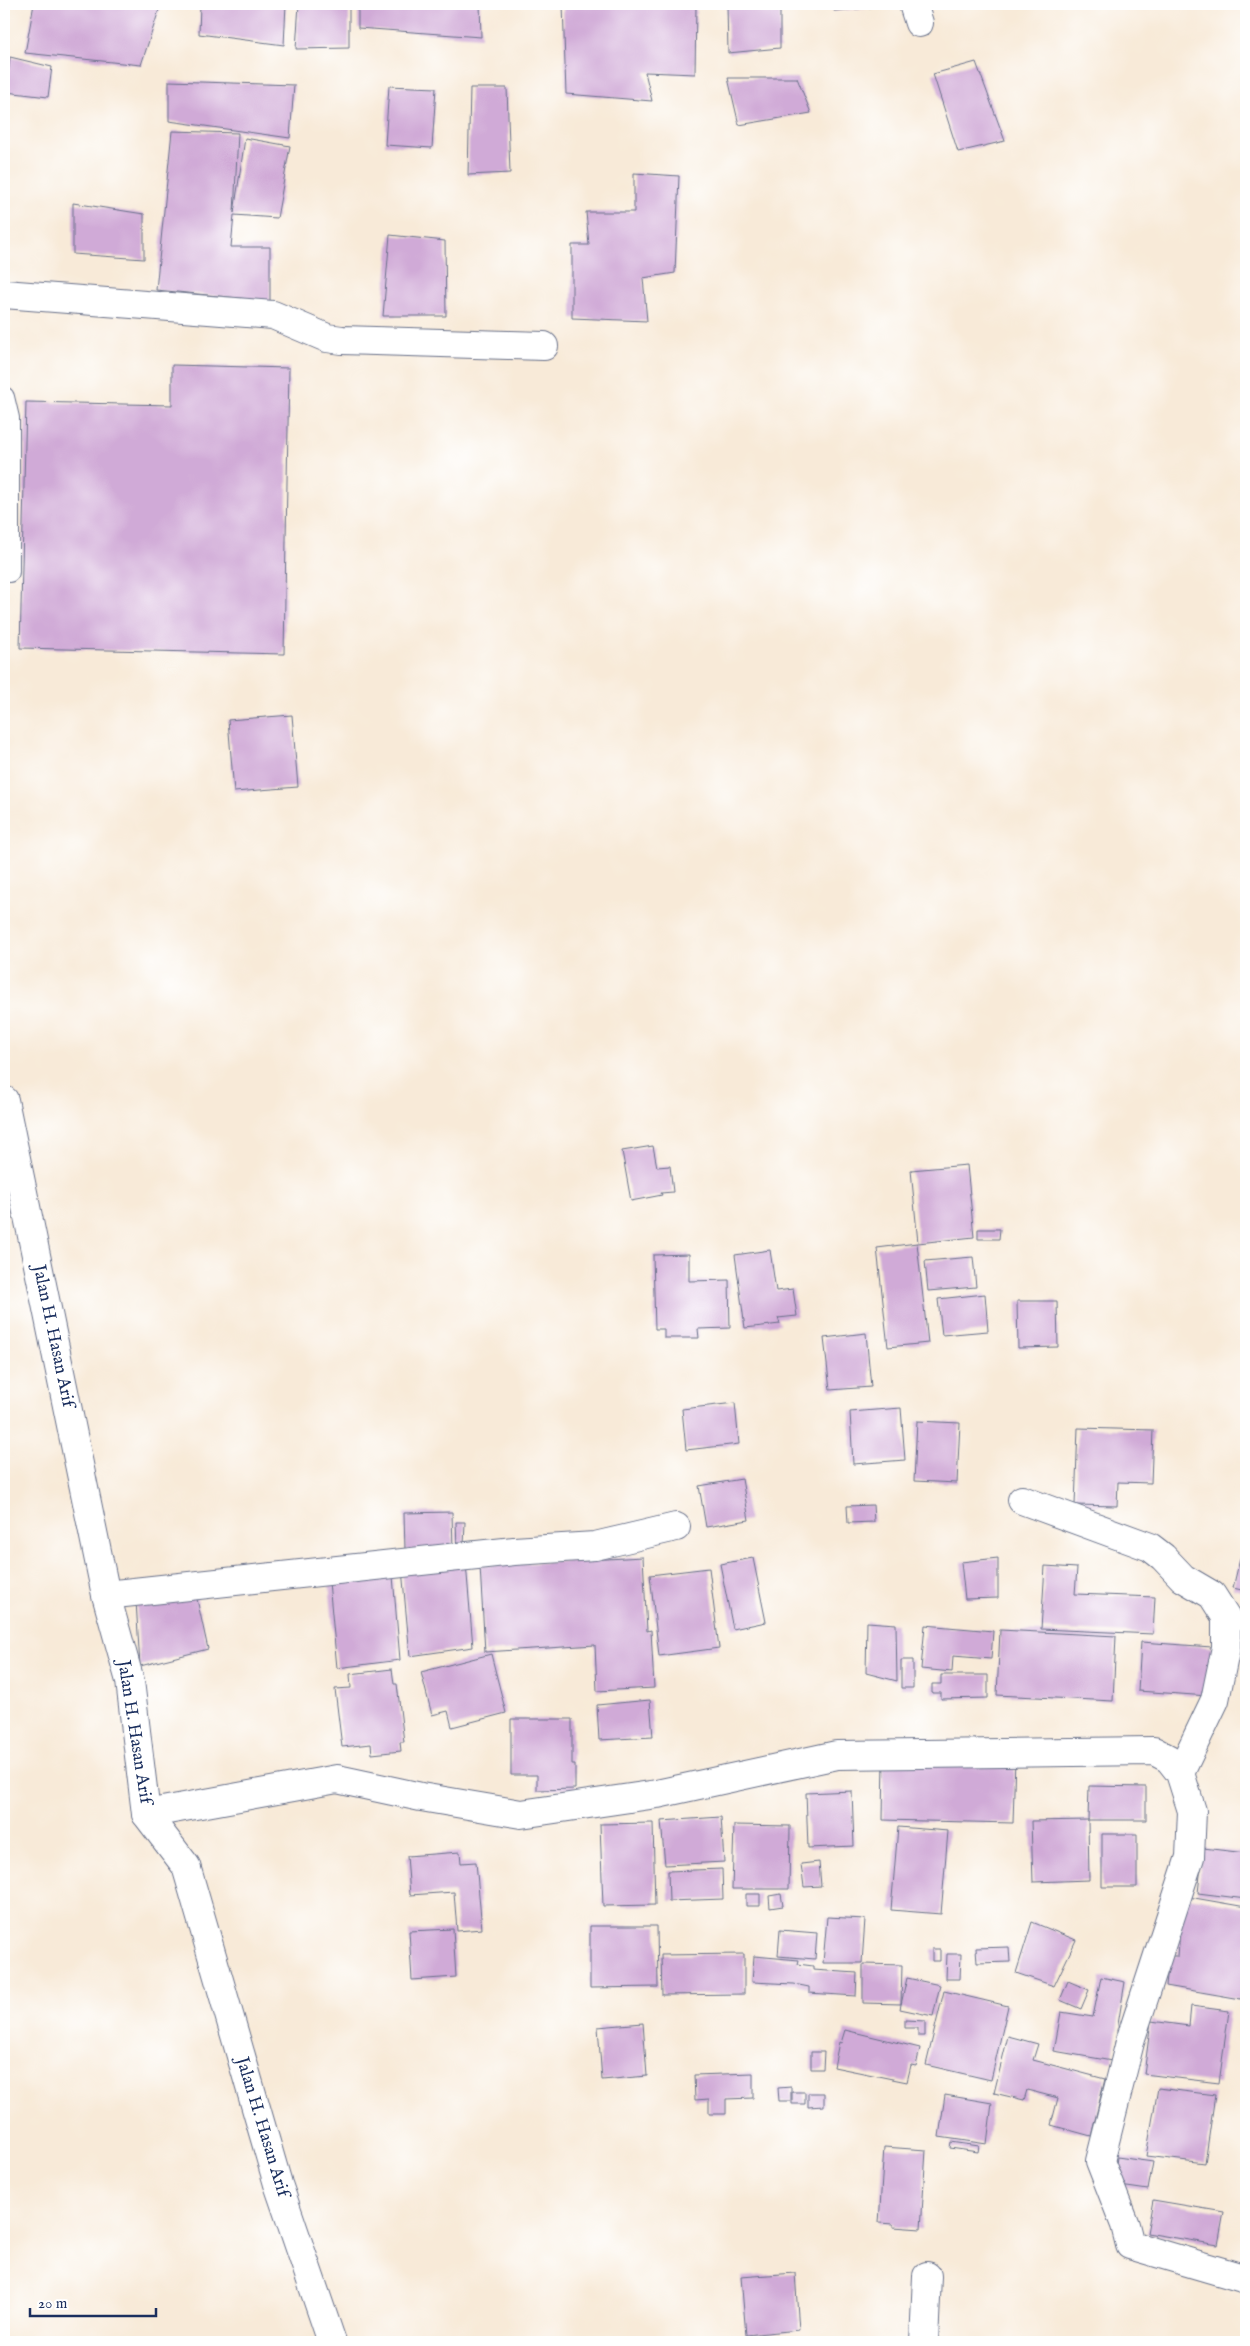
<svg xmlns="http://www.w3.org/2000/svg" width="1250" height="2346" font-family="'IM FELL English',serif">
<rect width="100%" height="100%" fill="#fff"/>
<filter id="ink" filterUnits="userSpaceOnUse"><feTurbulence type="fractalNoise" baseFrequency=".02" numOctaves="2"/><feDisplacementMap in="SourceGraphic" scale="10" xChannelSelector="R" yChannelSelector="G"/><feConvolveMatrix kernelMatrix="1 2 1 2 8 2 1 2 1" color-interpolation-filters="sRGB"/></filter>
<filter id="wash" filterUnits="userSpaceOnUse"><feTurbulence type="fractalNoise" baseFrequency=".0096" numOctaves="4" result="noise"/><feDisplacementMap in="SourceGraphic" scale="20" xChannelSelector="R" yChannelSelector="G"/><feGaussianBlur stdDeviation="1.12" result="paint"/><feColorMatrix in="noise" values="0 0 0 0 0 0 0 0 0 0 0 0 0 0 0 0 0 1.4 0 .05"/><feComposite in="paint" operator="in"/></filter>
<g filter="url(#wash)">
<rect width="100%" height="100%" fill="#f8ead8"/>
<g id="blocks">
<!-- building -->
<path fill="#d0aad7" d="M34,4H142L160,7L141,65L25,53Z
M200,4H286L284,45L199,34Z
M299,4H349V48L296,49Z
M358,4H480L481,37L358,28Z
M563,4L696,5L695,74L645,72L652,101L566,94Z
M727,4H780V48L728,53Z
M833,4H900V5L834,11Z
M10,57L52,67L48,97L6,92Z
M976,62L1005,141L958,152L933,74Z
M728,78H797L811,113L739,125Z
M169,81L294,85L290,138L169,121Z
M389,86L436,88L432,148L385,145Z
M470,88H507L510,173L468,175Z
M172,131L238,133L234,213L245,138L290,146L277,218L234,215L231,247H270V301L156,290Z
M634,173L679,176L675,273L643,278L647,321L572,318V245H589L586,212H634Z
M73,203L144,214V259L73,254Z
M390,235L445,241L446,316H383Z
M172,365L289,368L284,654L20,648L26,402L172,405Z
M292,715L298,787L234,792L228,720Z
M653,1146L657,1167L670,1166L673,1192L661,1193L662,1195L631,1201L622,1151Z
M967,1165L974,1237L918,1243L911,1170Z
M978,1229H1000L999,1239H978Z
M917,1243L928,1343L888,1347L877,1248Z
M770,1250L776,1291L793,1289L797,1316L778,1318L780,1324L745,1328L735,1255Z
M689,1254V1281L729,1280L730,1328L698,1329L699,1338H664V1329H655L653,1255Z
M973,1257L976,1287L928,1291L925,1261Z
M985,1294L988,1331L942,1335L938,1299Z
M1017,1301H1057L1058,1347L1018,1348Z
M866,1333L871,1387L830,1390L824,1338Z
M735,1403L739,1444L686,1450L682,1409Z
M901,1408L905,1460L853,1464L850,1412Z
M917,1421L960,1423L957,1483L914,1481Z
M1078,1428L1153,1430L1151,1483L1118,1482L1117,1506L1075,1505Z
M742,1479L749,1520L706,1527L699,1486Z
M873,1505L874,1522L848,1523L847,1506Z
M452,1512L453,1550H405L404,1513Z
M456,1522H465L464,1546H457Z
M1246,1534V1591L1233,1588Z
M643,1557L647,1631L651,1630L654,1688L597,1691L595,1645L485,1652L480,1566Z
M753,1558L766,1622L733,1629L720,1564Z
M998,1558V1598L965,1599L961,1562Z
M466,1563L473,1647L410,1656L402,1569Z
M1045,1566L1077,1568L1075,1594L1155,1597L1153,1634L1041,1629Z
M709,1568L719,1648L659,1656L650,1575Z
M393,1576L400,1660L337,1668L329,1582Z
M195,1590L208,1649L140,1666L136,1601Z
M867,1622L896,1624L897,1681L866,1673Z
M925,1625L993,1631L991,1659L953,1656L952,1672L921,1669Z
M1000,1630L1116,1636L1113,1701L997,1695Z
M1141,1642L1212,1647L1208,1696L1138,1691Z
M491,1654L506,1713L452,1727L448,1711L432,1715L421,1672Z
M901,1660H913V1688H901Z
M392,1669L394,1684H397L404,1742H400L401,1751L372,1754L371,1744L342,1747L335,1689L351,1688L350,1674Z
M941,1675H988V1698L941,1699V1693H932V1684H941Z
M650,1700L653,1737L599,1740L597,1705Z
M511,1719H572V1764H575V1789L537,1790V1775H511Z
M884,1758H1015L1013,1823L883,1820Z
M1089,1786L1146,1787V1820H1088Z
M852,1791L854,1846L808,1848L806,1793Z
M721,1817L724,1862L665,1865L661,1821Z
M1088,1820L1089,1880L1033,1882L1031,1821Z
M653,1823L655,1905L603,1906L600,1824Z
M734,1825L790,1826L789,1889H732Z
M898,1827L948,1831L941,1914L891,1910Z
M1102,1834H1137V1887H1102Z
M1203,1848L1246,1853V1899L1198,1893Z
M460,1852L461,1863L476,1862L482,1929L457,1931L454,1892L410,1895L407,1856Z
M819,1862L821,1886L804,1887L801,1864Z
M722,1869L723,1899L669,1901L668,1871Z
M746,1894H760V1906H746Z
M781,1894L783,1906L770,1908L769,1896Z
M1183,1896L1246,1907V1977L1241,1999L1166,1986L1169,1956H1178Z
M827,1917L865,1919L862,1963H823Z
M1032,1922L1076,1940L1054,1986L1016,1973Z
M590,1926H657L658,1987L590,1988Z
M453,1929L456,1977L412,1980L409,1931Z
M780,1930L817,1933L815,1959L778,1956Z
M1009,1947L1010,1962L977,1963L976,1948Z
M932,1949H940V1961H932Z
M744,1954V1994L662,1995L661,1955Z
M947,1954H961L960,1979H946Z
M754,1956L799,1960L798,1964L813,1966V1970L857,1973L856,1996L809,1993V1987L794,1984L752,1982Z
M863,1964L902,1965L901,2004L863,2003Z
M1101,1977L1125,1982L1112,2061L1054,2051L1061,2012L1093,2017Z
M907,1978L940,1985L933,2016L900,2009Z
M1068,1981L1089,1990L1081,2009L1060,2000Z
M944,1991L1008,2006L991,2080L926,2065Z
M1191,2006L1229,2011L1219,2083L1144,2074L1151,2021L1189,2026Z
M905,2020L925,2021V2036H918V2028H905Z
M643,2023L647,2076L602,2080L598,2027Z
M845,2030L920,2048L916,2066L911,2065L907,2082L834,2067L839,2042L841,2043Z
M1008,2036L1038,2044L1033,2060L1105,2079L1091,2136L1051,2125L1058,2098L1027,2090L1024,2100L994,2093Z
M811,2052H824L823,2069H811Z
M753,2073V2098L726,2099V2114H709V2099L695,2100L694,2075Z
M791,2087V2101H779L778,2088Z
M1158,2088L1215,2095L1205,2163L1146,2156Z
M792,2092H805V2104H792Z
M808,2093H824V2106L808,2107Z
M945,2095L992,2103L987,2144L939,2137Z
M951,2142L979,2146L978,2152L950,2148Z
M884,2147L926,2150L921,2229L893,2227V2224L879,2223Z
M1117,2157L1153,2162L1148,2190L1113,2185Z
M1153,2200L1224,2212L1218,2245L1147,2233Z
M795,2273L799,2330L746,2335L741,2277Z"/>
</g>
</g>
<g filter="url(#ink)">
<use href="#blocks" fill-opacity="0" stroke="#687089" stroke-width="1"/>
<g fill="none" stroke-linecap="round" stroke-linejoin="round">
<!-- service casing -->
<g stroke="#687089" stroke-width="22">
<path id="service" d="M4,397L9,418V572"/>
</g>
<!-- minor casing -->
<g stroke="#687089" stroke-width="30">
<path id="minor" d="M913,4L919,23
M4,294L273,315L327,338L342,340L544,346
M1022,1500L1150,1547L1163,1557L1183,1578L1212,1595L1226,1617V1647L1215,1700L1180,1773
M106,1595L514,1551L595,1546L676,1527
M146,1814L337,1779L421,1797L521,1814L657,1794L837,1755L1154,1751L1169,1759L1180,1773L1192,1811L1190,1857L1131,2038L1100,2161L1125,2225L1130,2245L1246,2279
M924,2342L927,2276"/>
</g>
<!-- secondary casing -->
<g stroke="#687089" stroke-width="30">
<path id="secondary" d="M4,1100L106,1595L130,1681L146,1814L186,1866L278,2184L332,2342"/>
</g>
<!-- service -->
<use href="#service" stroke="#fff" stroke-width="20"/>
<!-- minor -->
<use href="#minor" stroke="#fff" stroke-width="28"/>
<!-- secondary -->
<use href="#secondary" stroke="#fff" stroke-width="28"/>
</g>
</g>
<g text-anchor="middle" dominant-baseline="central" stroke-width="4.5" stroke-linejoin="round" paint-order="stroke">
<!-- street labels -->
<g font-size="18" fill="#1b2f5e" stroke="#fff">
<text transform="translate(53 1336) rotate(78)">Jalan H. Hasan Arif</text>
<text transform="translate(134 1732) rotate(81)">Jalan H. Hasan Arif</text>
<text transform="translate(262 2127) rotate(73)">Jalan H. Hasan Arif</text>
</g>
</g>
<!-- margin -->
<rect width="1250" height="2346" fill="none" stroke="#fff" stroke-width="20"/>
<!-- scale -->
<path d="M30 2308v8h126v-8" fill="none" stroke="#1b2f5e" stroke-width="2.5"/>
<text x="38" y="2308" font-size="15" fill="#1b2f5e" stroke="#ffffff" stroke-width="4" paint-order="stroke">20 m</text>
</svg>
